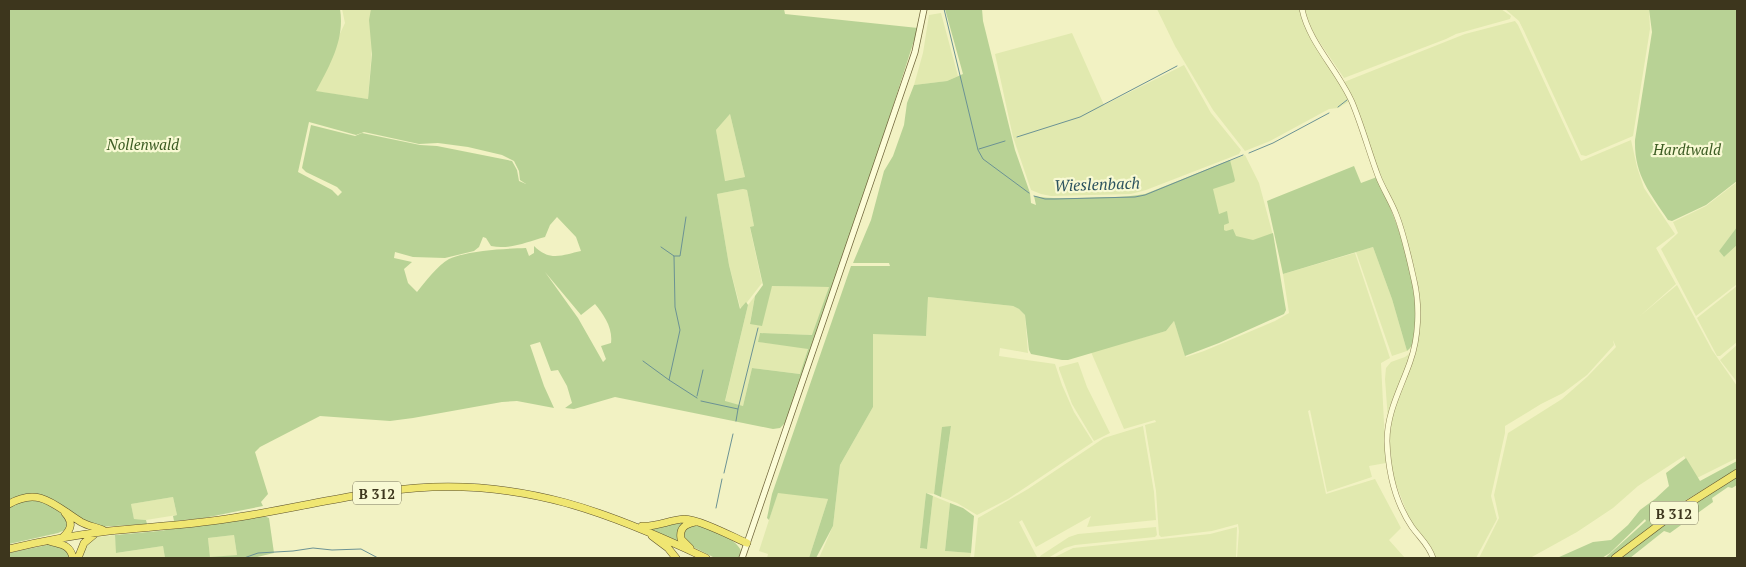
<svg xmlns="http://www.w3.org/2000/svg" width="1746" height="567" font-family="'PT Serif',serif">
<rect width="100%" height="100%" fill="#f2f2c3"/>
<!-- farmland -->
<path fill="#e1e9af" d="M342,9H375L368,99L313,91L345,23Z
M1157,9H1301L1303,20L1350,101L1338,108L1329,109L1270,141L1245,151L1213,110L1175,46Z
M1304,9H1501L1511,16L1510,19L1456,34L1446,39L1344,78L1312,31L1306,19Z
M1505,9H1649L1650,29L1633,136L1586,156L1581,155L1524,31L1519,21Z
M941,13L958,76L947,81L914,85L923,53L929,15Z
M1515,21L1518,25L1581,161L1631,140L1637,167L1644,188L1675,234L1656,248L1676,284L1640,316L1677,285L1712,350L1737,386V458L1697,478L1684,456L1638,486L1613,508L1577,532L1530,558H1479L1499,518L1494,495L1508,433L1562,399L1587,377L1616,347L1613,340L1614,345L1587,375L1563,393L1541,404L1505,426V433L1491,496L1497,519L1476,558H1434L1410,520L1392,474L1385,379L1386,368L1391,362L1405,357L1414,350L1420,306L1417,279L1398,216L1376,164L1344,82L1465,34Z
M1072,33L1104,105L1184,65L1211,113L1241,150L1239,154L1146,190L1131,194L1051,196L1041,194L1031,190L1013,137L995,54Z
M730,114L745,177L724,181L716,130Z
M1245,155L1259,183L1274,239L1229,255L1212,188L1229,161Z
M1737,182V227L1719,251L1724,257L1737,245V284L1696,316L1661,249L1678,233L1673,222L1706,206Z
M743,189L747,190L754,226L750,228L762,283L741,310L729,265L717,194Z
M1373,247L1392,299L1407,351L1392,356L1356,252Z
M1355,253L1390,358L1381,363L1386,463L1369,466L1372,477L1327,492L1310,410L1308,411L1326,494L1375,479L1401,528L1389,540L1405,558H1237L1239,531L1238,524L1212,531L1161,537L1159,535L1156,491L1145,425L1156,422L1155,420L1124,429L1091,352L1166,331L1174,321L1186,357L1204,351L1275,321L1289,313L1283,274Z
M772,286L829,287L813,335L760,333L759,342L808,348L801,374L752,368L743,406L725,402L748,305L755,296L750,323Z
M1737,286V342L1720,356H1717L1697,318Z
M928,297L1013,306L1019,309L1025,315L1028,353L1000,348L999,356L1055,364L1062,385L1074,412L1093,442L1008,499L977,515L957,503L941,497L951,427H943L934,494L926,493L920,548L927,549L933,496L950,503L945,551L971,553L970,558H819L833,526L840,465L873,407V333L926,336Z
M1737,345V382L1720,360Z
M1078,362L1087,387L1110,433L1094,441L1072,404L1059,369V367Z
M1143,426L1154,492L1156,520L1087,527L1091,516L1036,547L1022,520L1019,522L1037,557L974,558L978,518L1028,489L1104,438Z
M778,492L828,499L809,558H767L768,554L759,551Z
M173,497L177,515L146,520L134,519L131,504Z
M1156,527L1157,535L1155,537L1075,545L1065,548L1048,558H1041L1040,556L1069,537L1078,534Z
M1237,527L1236,558H1053L1073,548L1210,534Z
M115,535L117,553L163,546L165,558H82L84,550L90,541L98,537Z
M234,535L237,555L210,558L208,538Z"/>
<!-- green -->
<path fill="#b8d295" fill-rule="evenodd" d="M9,9H340C345,39 330,65 316,91L368,99L372,54L369,20L371,9H784L785,14L918,28L869,181L806,367L785,423L780,428L773,429L615,397L574,409L565,408L572,403L567,386L558,370L551,371L540,342L530,345L544,386L554,408L517,401L502,402L413,418L390,421L320,416L260,447L255,452L268,494L261,502L263,506L204,518L174,521L173,516L177,515L173,497L131,504L134,519L146,520L147,524L98,527L86,524L44,496L9,501ZM730,114L745,177L725,181L716,130ZM309,122L356,135L364,132L419,144L438,143L468,147L502,155L514,161L519,171L520,180L526,184L519,181L517,170L512,161L437,146L420,145L362,133L355,136L311,125L302,168L306,172L337,187L342,192L338,196L332,190L298,172ZM743,189L747,190L754,226L750,227L763,285L755,296L750,324L762,326L772,286L829,287L812,335L760,333L758,342L808,349L800,374L752,368L743,406L725,401L748,305L746,302L740,309L729,265L717,194ZM557,217L576,237L581,251C562,255 550,262 534,246V253L529,256L526,248C503,249 470,250 449,259C438,265 425,282 417,292L408,283L404,269L412,262L394,258L395,252L413,257L445,258L474,251L479,247L483,237L486,238L491,246C509,250 527,242 545,237L550,225ZM545,272L581,315L595,304C604,315 613,328 611,343L601,346L606,359L603,362L578,318Z
M945,9H982L983,21L1015,150L1030,193L1031,203L1036,205L1034,196C1048,199 1063,198 1077,198C1100,197 1123,198 1145,194L1230,160L1235,180L1234,182L1213,189L1219,214L1227,211L1229,223L1224,225V230L1226,231L1233,229L1236,236L1253,240L1273,233L1286,310L1284,314L1219,343L1185,356L1174,321L1166,331L1068,360H1062L1031,354L1029,350L1025,315L1019,309L1013,306L928,297L926,336L873,334V407L840,465L833,526L816,558H809L828,499L778,493L769,520L767,518L772,494L851,266H890L889,263H853L871,220L884,171L893,156L904,125L907,103L914,85L947,81L963,74Z
M1649,9H1737V181L1706,205L1672,221L1668,220C1650,193 1634,175 1635,140L1652,32Z
M1354,166L1361,183L1377,177C1398,224 1416,270 1416,322C1415,332 1416,344 1407,351L1392,299L1373,247L1283,274L1267,201Z
M1737,227V245L1724,257L1719,251Z
M951,426L941,497L934,494L942,427Z
M1686,458L1700,481L1737,461V469L1673,508L1613,558H1605L1646,521L1645,519L1610,553L1602,558H1557L1593,542L1611,540L1628,525L1640,510L1655,499L1669,486L1666,473Z
M1737,477V485L1732,488L1728,487L1712,498L1713,502L1670,533L1664,531L1630,558H1620C1629,552 1637,544 1645,538C1656,531 1665,526 1674,517Z
M926,493L933,496L927,549L920,548Z
M24,500C46,501 57,505 69,524L65,530L58,533L9,544V507Z
M950,503L963,508L974,516L971,553L945,551Z
M264,516L269,518L274,553L253,558H165L163,546L116,553L115,535L159,531ZM234,535L237,555L210,557L208,538Z
M686,521L680,542L650,529Z
M692,524C705,526 737,538 741,551L739,558H715L691,546L684,539V528Z
M52,544L65,546L72,558H9V553Z"/>
<g fill="none" stroke-linecap="round" stroke-linejoin="round">
<!-- stream -->
<path stroke="#6b9294" stroke-width="1" d="M944,9L978,150L983,159L1029,193
M1338,107L1347,100
M1017,137L1080,117L1177,66
M979,149L1005,141
M1249,153L1273,143L1329,113
M1034,196L1045,199H1055L1135,197L1145,195L1243,155
M661,247L674,256L675,307L680,330L669,380L697,398
M674,256H680L686,217
M643,361L669,380
M697,396L703,370
M701,401L738,409L736,421
M738,409L758,328
M724,473L733,434
M716,508L722,479
M244,558L258,553L293,551L313,548L332,550L361,549L378,558"/>
<!-- tertiary casing -->
<g stroke="#8e8558" stroke-width="6">
<path id="tertiary" d="M1302,9C1309,43 1338,70 1352,102C1362,126 1369,152 1378,176C1383,189 1391,201 1396,214C1404,234 1409,258 1414,280C1420,305 1419,337 1410,362C1401,388 1387,412 1387,441C1388,471 1395,502 1412,527C1420,538 1429,545 1433,558"/>
</g>
<!-- secondary casing -->
<g stroke="#70663b" stroke-width="7">
<path id="secondary" d="M742,558L915,52L924,9"/>
</g>
<!-- trunk casing -->
<g stroke="#5c512c" stroke-width="8">
<path id="trunk" d="M9,504C40,486 55,506 81,522C88,526 96,527 103,530
M642,526C657,527 669,520 684,519C699,519 733,537 747,543
M652,536L668,548L676,558
M63,537C72,529 73,522 65,513
M49,541C61,545 70,544 73,558
M690,548L681,539C679,528 685,524 695,522
M9,549C42,541 75,535 109,531C148,527 187,525 226,519C289,510 352,493 416,488C525,480 609,512 706,558
M78,558L84,543L96,533
M1615,558L1680,509L1737,473"/>
</g>
<!-- tertiary -->
<use href="#tertiary" stroke="#fcfcd7" stroke-width="5"/>
<!-- secondary -->
<use href="#secondary" stroke="#fcfcd7" stroke-width="5.5"/>
<!-- trunk -->
<use href="#trunk" stroke="#f0e672" stroke-width="7"/>
</g>
<g text-anchor="middle" dominant-baseline="central" stroke-width="4.5" stroke-linejoin="round" paint-order="stroke">
<!-- shield labels -->
<g fill="#f8f9d3" stroke="#757054" stroke-width="1">
<rect x="353" y="481.5" width="48" height="23" rx="4"/>
<rect x="1650" y="501.5" width="48" height="23" rx="4"/>
</g>
<g font-size="14" font-weight="bold" fill="#3d361d">
<text x="377" y="493">B 312</text>
<text x="1674" y="513">B 312</text>
</g>
<!-- park labels -->
<g font-size="15" font-style="italic" fill="#3b5b22" stroke="#f8f9d3">
<text x="143" y="144">Nollenwald</text>
<text x="1687" y="149">Hardtwald</text>
</g>
<!-- water labels -->
<g font-size="16" font-style="italic" fill="#2b525e" stroke="#f8f9d3">
<text transform="translate(1097 184) rotate(-2)">Wieslenbach</text>
</g>
</g>
<!-- border -->
<rect width="1746" height="567" fill="none" stroke="#3d361d" stroke-width="20"/>
</svg>
